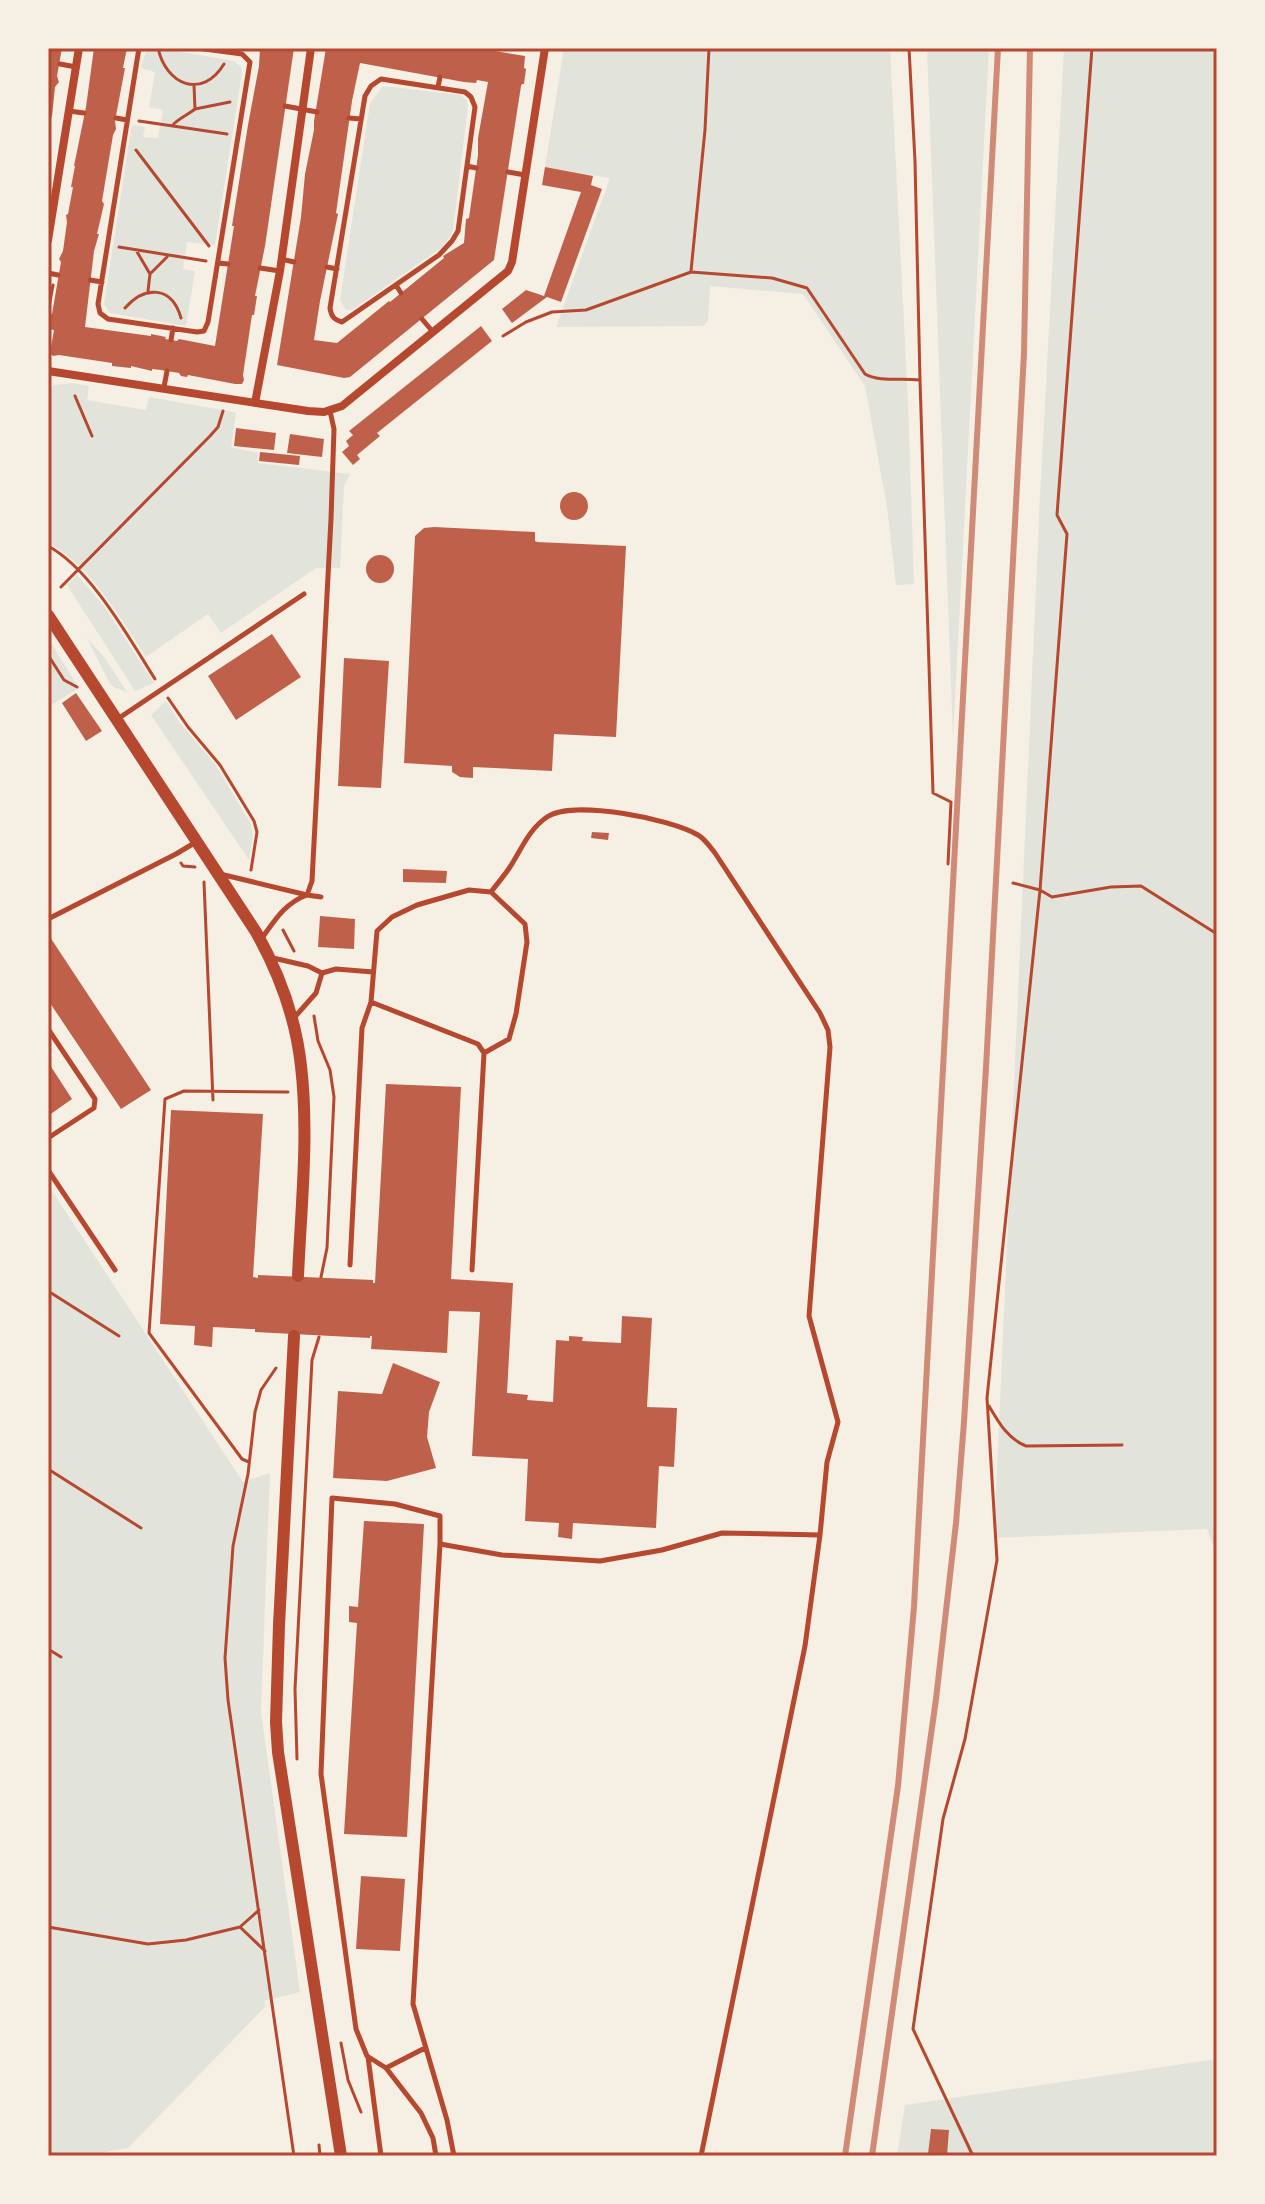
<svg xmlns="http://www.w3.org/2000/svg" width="1265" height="2204" font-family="'Archivo Narrow',sans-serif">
<rect width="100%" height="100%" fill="#f6efe4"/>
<!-- green -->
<path fill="#e2e4dc" d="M158,48L234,61L241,67L242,73L215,245L187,242L183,269L195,271L186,326L110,313L104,304L131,129L133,125L145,127L143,137L158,138L163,110L149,107L155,72L143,69L141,66L146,52Z
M564,48H890L908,402L914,584L896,585L887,507L865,386L803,294L710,286L708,321L703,326L556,327L610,178L545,167Z
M927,48H989L953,738Z
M1064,48H1217V1556L1207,1529L994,1538L1040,496Z
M383,86L461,95L466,100L468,106L453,230L450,237L441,248L352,310H346L340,300L370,103Z
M73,383L89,386L87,400L146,410L149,397L234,412L236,414L231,447L258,453V463L350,474L344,485L340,568H316L221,633L208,614L146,657C122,620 88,562 48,543V389L54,385Z
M77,575L104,606L154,683L135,691L67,585Z
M48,638L79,688L48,707Z
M87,638L105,658L127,692L115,688L110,684Z
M166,701L180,723L215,764L251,824L253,835L249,860L151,715Z
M48,1185L243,1482L270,1473L261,1712L300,1992L264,2001L266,2006L128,2148L83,2156H48Z
M1217,2059V2156H897L905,2105Z"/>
<!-- building -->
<path fill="#bf614a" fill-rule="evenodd" d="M48,48H62L57,76L59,82L55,87L52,116L49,121Z
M94,48H127L123,68H125L115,121L116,129L113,135L102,201L104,204L97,234H99L94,251L85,327L151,336V334L166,337L165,339L177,341L179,339L215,346L234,226H232L248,125L259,66L260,48H294L265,246L255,296H257L254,315H252L243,375L244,380L242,384H235L188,375L187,377L181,376L179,373L161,370L152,369V371L131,366V368L112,366V363L59,355L53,356L50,353L54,330L48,329V313L52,314L61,262L59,259L63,251L67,222L66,215L68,214L73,187H71L75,166H74L86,107Z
M326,48H468L483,50V49L525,56L524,68L526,69L524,84H522L521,86L494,260L350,377L344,378L277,365L301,217L305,174L314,130V121ZM360,63L464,82L476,83L477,80L488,82L478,138V155L469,218L466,219L464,243L443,256L444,258L390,302L389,301L337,343L314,340L320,301L338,214L336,213L352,101Z
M545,167L593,176L591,185L602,189L561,302L547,297L512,323L502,309L526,290L544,296L581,192L542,185Z
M481,326L492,341L377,433L380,436L357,455L360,459L353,465L342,452L349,446L346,441L353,435L349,431Z
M236,428L276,433L274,450L234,446Z
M290,434L324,439L322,457L287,453Z
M260,452L300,456L299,465L259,461Z
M560 506a14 14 0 1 1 28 0a14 14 0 1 1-28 0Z
M434,527L535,532V541L537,542L626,546L616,737L554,734L552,771L473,767V778L460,777L452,772V766L404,763L415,536L424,528Z
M366 569a14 14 0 1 1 28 0a14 14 0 1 1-28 0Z
M272,634L301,677L236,720L208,676Z
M344,658L389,661L381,788L338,786Z
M76,693L102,731L86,741L62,703Z
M592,832L609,833L608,840L591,838Z
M403,869L447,871L446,883L403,882Z
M320,916L355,919L354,949L318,947Z
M48,934L151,1090L121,1109L48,1000Z
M48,1062L72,1099L48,1116Z
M386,1084L461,1087L451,1279L513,1283L507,1393L528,1395L527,1400L553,1402L556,1340L569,1341V1336L583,1337L582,1341L621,1343L622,1316L652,1318L647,1407L677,1408L674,1467L659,1466L656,1528L573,1523L572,1539L558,1537L559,1523L525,1521L528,1459L472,1456L480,1312L449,1311L447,1353L371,1349L372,1336H370V1338L255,1332V1329H250L213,1327L212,1347L194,1345L195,1326L160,1324L171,1110L263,1114L253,1277L258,1278V1275L373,1280V1283H375Z
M393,1363L440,1382L429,1412L427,1437L436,1468L387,1481L333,1478L338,1391L382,1394Z
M364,1521L424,1524L407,1837L344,1834L357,1623L349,1622V1606L358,1607Z
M361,1876L405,1879L400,1951L356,1949Z
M931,2129L949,2130L947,2156L928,2154Z"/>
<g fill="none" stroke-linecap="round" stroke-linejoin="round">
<!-- path -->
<path stroke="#b5482f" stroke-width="3" d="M158,48C166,85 202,100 224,64
M909,48L915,161L920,380
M195,109L230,102
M139,121L227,134
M173,125C176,120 189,114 195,109L194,85
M136,150L209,246
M119,247L206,261
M136,250L150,274L148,291
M691,271L705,130L709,48
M150,274L167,257
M125,308C145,285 172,286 181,318
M48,313L53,285
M503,336L526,322L552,312L586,310L691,272L772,278L807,288L865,374C878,382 903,378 920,380L933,793L951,802L948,864
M75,396L92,436
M48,546C91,569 129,638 155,679
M61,587L210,436L218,427L223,411
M48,655L64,680L77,687
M168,698L188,727L220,765L254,821L257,832L251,870
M181,863L183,866L195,867
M204,882L213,1100
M1013,883L1040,890L1052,897L1111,887L1141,886L1217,934
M283,930L294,951
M314,1016L318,1041L330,1070L334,1097L327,1248L321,1277
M48,1291L119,1336
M276,1368L261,1390L255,1412L248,1474L233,1546L225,1658L228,1700L294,2156
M989,1406C999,1423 1008,1439 1026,1446L1122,1445
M249,1462L242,1459L149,1333L165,1099L184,1091L288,1092
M48,1469L141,1528
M48,1649L61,1657
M297,1759L295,1689L312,1360L319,1337
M48,1927L148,1944L186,1940L240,1927L259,1910
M240,1927L265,1951
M341,2043L348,2080L361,2112
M319,2145L320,2156
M973,2156L913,2029L943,1819L965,1739L997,1560L987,1398L1040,890L1067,534L1057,515L1092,48"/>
<!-- service -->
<path stroke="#b5482f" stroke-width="5" d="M139,48L98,304L100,313L108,319L197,332L204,331L208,322L250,62L242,54L197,48
M60,64L76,67
M381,79L465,92L471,97L475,107L458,231L452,241L439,255L342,322C334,320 331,316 330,308L365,96L371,86Z
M438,87L440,77
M285,106L317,112
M69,111L84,113
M116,118L127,120
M349,118L361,119
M467,166L476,168
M508,172L525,175
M281,259L294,262
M218,263L228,264
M327,267L337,269
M260,268L280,271
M48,273L58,275
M90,280L102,282
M396,285L401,293
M422,319L433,332
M171,340L173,328
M164,387L167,371
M119,718L304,594
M220,874L307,895L321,897
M491,892C497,884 504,876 510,867C521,850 529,829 547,817C573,799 671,819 698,835C705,839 710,847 715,853L820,1013L828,1030L830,1047L809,1316L838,1422L827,1462L820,1535L805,1646L701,2156
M48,919L176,854L196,842
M262,938C275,920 285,903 307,895L312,881L331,519L334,429L330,411
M273,958L308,966L322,973L336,969L373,972
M293,1019L316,993L322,973
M48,1029L95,1099L94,1108L48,1138
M48,1170L115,1270
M350,1265L362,1028L371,1002
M472,1270L484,1053L478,1044L371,1002L377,931L392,917L417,905L469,890L491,892L525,924L527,942L516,1014L509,1039L484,1053
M440,1544L502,1555L600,1561L662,1550L722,1533L820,1535
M368,2057L381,2156
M386,2068L425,2048
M436,2156L433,2138L421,2113L386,2068L367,2056L356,2029L321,1774L332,1498L395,1504L440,1516V1544L413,2004L447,2120L454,2156"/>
<!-- minor -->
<path stroke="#b5482f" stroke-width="8" d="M48,240L79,48
M48,371L308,411L324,412L342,406L508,271L512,262L545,48
M255,403L280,271L311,48"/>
<!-- tertiary -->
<path stroke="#b5482f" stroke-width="12" d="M48,615L256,932C279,973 296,1020 301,1066C309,1135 301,1207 298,1276
M294,1336L279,1625L276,1722L278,1752L341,2156"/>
<!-- rail -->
<path stroke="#cf8b77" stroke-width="6" d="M845,2156L898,1786L914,1607L998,48
M872,2156L936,1699L956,1523L964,1422L986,1068L1024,353L1030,48"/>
</g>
<!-- border -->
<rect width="1265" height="2204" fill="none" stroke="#f6efe4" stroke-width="100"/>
<rect x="50" y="50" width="1165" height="2104" fill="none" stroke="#b5482f" stroke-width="3"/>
</svg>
